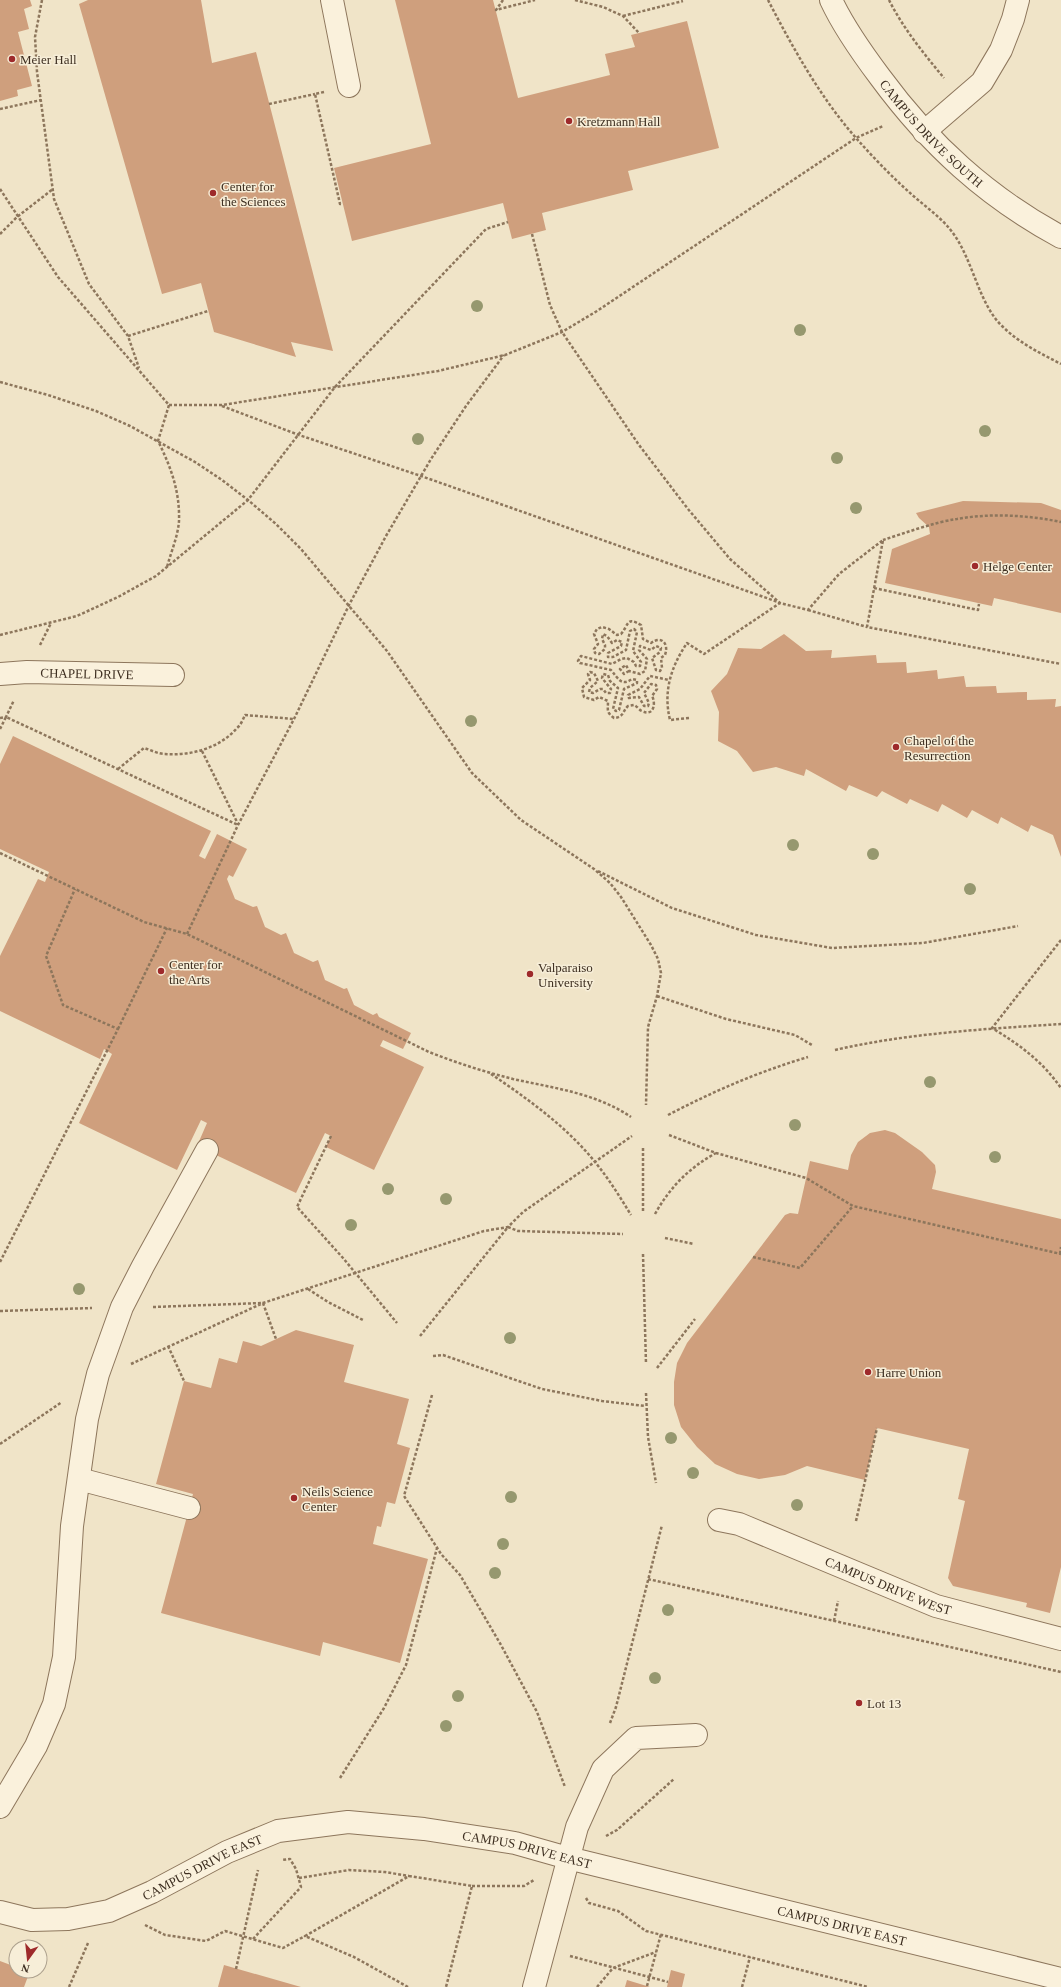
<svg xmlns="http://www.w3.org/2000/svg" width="1061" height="1987" font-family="'Times New Roman',serif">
<rect width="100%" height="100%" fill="#f0e4c8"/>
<!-- building -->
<path fill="#cf9f7d" d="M0,0H30L32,6L24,9L29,29L18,32L32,86L17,90L18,96L0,101Z
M88,0H201L212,63L256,52L333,351L291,342L296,357L214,332L201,283L162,294L79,4Z
M395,0H493L518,98L610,75L605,54L635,47L631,35L687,21L719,148L628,171L633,190L542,213L546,230L512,239L503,203L352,241L334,168L431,144Z
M963,501L1041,503L1061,510V613L994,598L992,606L885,583L892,549L930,534L929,527L919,518L916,513Z
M784,634L806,651L832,650L831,658L876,655L877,663L906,662L907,673L937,670L938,679L964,676L966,687L996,686L997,693L1027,692V700L1056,699L1055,707L1061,706V857L1053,835L1031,825L1028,832L1001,817L998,824L972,810L967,818L942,804L938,812L910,799L907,804L882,791L877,797L849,785L846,791L806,769L804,776L776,767L753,772L737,751L718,741L719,712L711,691L727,674L738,648L761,649Z
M13,736L211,831L199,856L205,859L217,834L247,849L233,877L229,875L227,879L235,899L253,907L257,906L265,927L281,935L286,933L294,953L313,962L318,960L325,980L344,989L347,988L354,1005L373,1015L377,1013L379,1017L411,1033L403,1049L383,1040L380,1046L424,1067L374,1170L326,1147L331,1136L325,1133L296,1193L197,1146L207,1123L201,1120L177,1170L79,1123L112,1054L104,1049L100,1059L0,1011V956L38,879L45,882L49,872L0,849V764Z
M885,1130L895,1133L922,1152L935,1165L936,1172L932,1189L1061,1219V1567L1050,1613L1026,1607L1027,1603L953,1586L948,1578L965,1501L958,1499L969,1449L877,1428L865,1480L807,1466L785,1475L759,1479L737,1474L715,1464L697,1447L681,1427L674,1405V1382L677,1363L687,1343L785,1215L790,1213L798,1214L810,1161L848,1170L851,1155L858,1142L870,1133Z
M296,1330L354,1345L344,1382L409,1399L397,1444L410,1448L395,1504L387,1502L381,1527L377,1526L373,1544L428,1559L400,1663L323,1642L320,1656L161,1613L193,1494L156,1484L184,1381L211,1388L219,1358L237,1363L243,1341L261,1346Z
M0,1961L16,1967V1971H30L24,1987H0Z
M224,1965L301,1987H218Z
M671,1970L685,1974L682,1987H667Z
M627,1980L650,1987H625Z"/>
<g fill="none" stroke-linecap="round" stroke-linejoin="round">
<!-- minor casing -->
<g stroke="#8d765c" stroke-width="24">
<g id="minor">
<path d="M332,0L349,86"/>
<path id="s1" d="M831,0C844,28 862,53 880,77C930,145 987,197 1061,237"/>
<path d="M924,132L982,82L1001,50L1013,19L1018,0"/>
<path id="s2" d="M0,674L27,672L173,675"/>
<path d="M79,1479L189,1508"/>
<path id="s3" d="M719,1520L739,1524L936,1606L1061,1639"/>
<path d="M0,1807L36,1746L54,1704L64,1657L72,1526L87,1419L98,1374L122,1307L143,1266L207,1150"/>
<path id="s4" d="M0,1912L32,1920L68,1919L109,1911L152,1892L227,1852L278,1831L348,1822L424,1829L515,1843L568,1858L1061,1979"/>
<path d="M534,1987L577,1827L603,1769L636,1738L696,1735"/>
</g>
</g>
<!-- path -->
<path stroke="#8d765c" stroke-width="2.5" stroke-dasharray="3 2" stroke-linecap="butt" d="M42,0L35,37L37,72L54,199L89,284L128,336L139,368
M503,0L496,10L535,0
M575,0L603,7L623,16L639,33
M768,0C793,48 820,97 856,138C872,156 890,175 909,192C922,204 938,215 949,228C973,256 977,302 1002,326C1019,343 1040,353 1061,364
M889,0C903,28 924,54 944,78
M623,16L683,1
M324,92L315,94L340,204H343
M269,104L315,94
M0,109L41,100
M0,189L58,277L169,405L158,441C171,467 180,492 179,521C178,536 171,552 167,567
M0,234L17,217L53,189
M532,234L550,305L562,332L639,445L688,509L730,559L780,603L808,610L839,574L883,540L867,627L1061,664
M128,336L208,311
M0,382L48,395L96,411L130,426L195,462L222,480L248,500L276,524L301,549L387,651L472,773L521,820L594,869L610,883L621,897L651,945L658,959L661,973L657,996L648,1027L646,1105
M169,405H222L438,371L505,355L562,332L597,311L856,138L883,126
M222,406L299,435L421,476L778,602
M883,540C905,533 935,522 957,519C991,513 1027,515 1061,522
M874,588L978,610L979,604
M808,610L867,627
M0,635L77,616L118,597L156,576L248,500L335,387L486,229L508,222
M40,645L51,623
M629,671L624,674L620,669L626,665L629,671L640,674L645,671L647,659L639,650L640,646L651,650L656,646L661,648L660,652L652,658L656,670L660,671L662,668L661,658L665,655C669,644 662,635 651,643L643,639L641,625C626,616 629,625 621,634L617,635L609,629L602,627L597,629L594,634L598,644L594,649L595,653L599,654L605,649V645L602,639L603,634L607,636L612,643L617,640L622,642L621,646L608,653V657H613L626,650L630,631L634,629L637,632L633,651L641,662L640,666H636L634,662L627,658L621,659L612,664L581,656L578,661L580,663L611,670C618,678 621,687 632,679L637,680V683L624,689L619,710L616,711L613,709L618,688L610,681L608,675L603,674L602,678L611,689L610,693H606L603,689H600L593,693L589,692L590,688L598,681L594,673L590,672L588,674L590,680L582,688L584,697L594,700L599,697L608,701C608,710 606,712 614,718C624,717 622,712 628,706L634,705C637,706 639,710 642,711C654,717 656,703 652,696L657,689L656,685L651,684L644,693L649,703L648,706H644L639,697L629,698L628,695L640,689L650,676L669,680
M0,718L6,717L14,700
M689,718L670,720C663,691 671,667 687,643L704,654L780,603
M0,729L6,717L238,825
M202,751L238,824
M118,769L144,748C151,750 158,754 165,754C191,756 220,748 237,728C241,725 243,719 245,715L294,719
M0,853L144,922L187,934L429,1052C457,1063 485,1072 513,1079C553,1088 596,1093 631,1117
M598,871L672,908L756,935L832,948L923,943L1018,926
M187,934L238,825L294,719L349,605L386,536L431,459L466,406L504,355
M1061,940L992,1028C1020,1045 1042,1061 1061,1088
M657,996L726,1019L795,1035L812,1045
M118,1029L167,928
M835,1050C909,1033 986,1029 1061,1024
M491,1074C528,1099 567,1127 595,1162C609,1179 620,1197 631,1215
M668,1115C714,1091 758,1072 808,1057
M669,1135L716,1153L806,1178L853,1206L1061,1254
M331,1136L297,1207L343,1258L397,1323
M643,1211V1146
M655,1214C670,1187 689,1168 716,1153
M665,1238L694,1244
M643,1254L646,1364
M1060,1254L1061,1247
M753,1257L800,1268L853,1206
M0,1262L118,1029L63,1005L46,956L75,889
M308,1289L328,1302L363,1320
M153,1307L263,1303L276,1339
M0,1311L92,1308
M420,1336L508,1227L518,1231L623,1234
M168,1346L184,1381
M433,1356L443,1355L542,1389L602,1401L645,1406
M131,1364L263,1303L484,1231L508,1227L523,1212L632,1136
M657,1368L695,1319
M646,1393L648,1437L656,1483
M432,1395L404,1496L441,1554L460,1575L501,1645L537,1712L565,1787
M0,1444L62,1402
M856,1521L877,1428
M648,1579L1061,1672
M834,1621L838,1601
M610,1723L616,1707L662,1525
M340,1778L384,1708L406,1665L437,1548
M606,1836L617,1830L674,1779
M299,1878L349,1870L385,1872L409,1876
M472,1886H524L534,1880
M586,1898L589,1903L618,1911L646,1931L868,1987
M145,1925L165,1935L206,1941L225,1931L283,1948L305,1936
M253,1939L301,1887L296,1869L290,1859L282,1860
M570,1956L668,1982
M236,1969L258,1870
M647,1986L661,1934
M69,1987L88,1943
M408,1987L354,1957L305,1936L409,1876L472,1886L446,1987
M597,1987L613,1968L656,1952
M742,1987L750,1957"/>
<!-- minor -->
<use href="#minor" stroke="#faf1dc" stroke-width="22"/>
</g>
<!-- trees -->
<g fill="#96986f">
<circle cx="477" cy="306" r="6"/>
<circle cx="800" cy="330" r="6"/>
<circle cx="985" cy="431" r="6"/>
<circle cx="418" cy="439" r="6"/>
<circle cx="837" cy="458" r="6"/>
<circle cx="856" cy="508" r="6"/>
<circle cx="471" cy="721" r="6"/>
<circle cx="793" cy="845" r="6"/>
<circle cx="873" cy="854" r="6"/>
<circle cx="970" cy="889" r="6"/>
<circle cx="930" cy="1082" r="6"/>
<circle cx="795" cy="1125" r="6"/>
<circle cx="995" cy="1157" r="6"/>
<circle cx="388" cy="1189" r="6"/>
<circle cx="446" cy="1199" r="6"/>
<circle cx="351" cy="1225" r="6"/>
<circle cx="79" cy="1289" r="6"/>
<circle cx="510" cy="1338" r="6"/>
<circle cx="671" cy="1438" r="6"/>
<circle cx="693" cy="1473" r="6"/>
<circle cx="511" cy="1497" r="6"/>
<circle cx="797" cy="1505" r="6"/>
<circle cx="503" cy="1544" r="6"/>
<circle cx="495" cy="1573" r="6"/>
<circle cx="668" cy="1610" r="6"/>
<circle cx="655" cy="1678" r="6"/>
<circle cx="458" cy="1696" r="6"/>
<circle cx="446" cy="1726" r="6"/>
</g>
<!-- markers -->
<g fill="#9e2a2b" stroke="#f7eed8" stroke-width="1.5">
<circle cx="12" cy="59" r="4"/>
<circle cx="569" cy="121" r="4"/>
<circle cx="213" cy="193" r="4"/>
<circle cx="975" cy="566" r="4"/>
<circle cx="896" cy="747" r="4"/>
<circle cx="161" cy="971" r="4"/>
<circle cx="530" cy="974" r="4"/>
<circle cx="868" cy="1372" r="4"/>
<circle cx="294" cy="1498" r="4"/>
<circle cx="859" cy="1703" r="4"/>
</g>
<g text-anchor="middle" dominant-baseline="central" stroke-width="3" stroke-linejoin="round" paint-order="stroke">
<!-- poi labels -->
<g font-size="13" fill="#3d2e20" stroke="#f7eed8" text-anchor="start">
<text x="20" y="59">Meier Hall</text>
<text x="577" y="121">Kretzmann Hall</text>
<text x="221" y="186">Center for<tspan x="221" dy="15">the Sciences</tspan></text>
<text x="983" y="566">Helge Center</text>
<text x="904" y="740">Chapel of the<tspan x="904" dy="15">Resurrection</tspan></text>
<text x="169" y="964">Center for<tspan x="169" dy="15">the Arts</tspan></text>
<text x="538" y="967">Valparaiso<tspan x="538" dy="15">University</tspan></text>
<text x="876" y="1372">Harre Union</text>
<text x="302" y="1491">Neils Science<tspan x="302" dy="15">Center</tspan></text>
<text x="867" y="1703">Lot 13</text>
</g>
<!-- street labels -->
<g font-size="13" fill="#3d2e20" stroke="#f7eed8">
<text stroke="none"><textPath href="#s1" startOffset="168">CAMPUS DRIVE SOUTH</textPath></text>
<text stroke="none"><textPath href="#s2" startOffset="87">CHAPEL DRIVE</textPath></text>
<text stroke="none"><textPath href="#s3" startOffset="182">CAMPUS DRIVE WEST</textPath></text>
<text stroke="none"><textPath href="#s4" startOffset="550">CAMPUS DRIVE EAST</textPath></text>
<text stroke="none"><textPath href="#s4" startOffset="214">CAMPUS DRIVE EAST</textPath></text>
<text stroke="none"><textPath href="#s4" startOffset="874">CAMPUS DRIVE EAST</textPath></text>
</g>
</g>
<!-- north arrow -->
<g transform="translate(28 1959) rotate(195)"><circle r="19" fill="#f7eed8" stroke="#ada18e"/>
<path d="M0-3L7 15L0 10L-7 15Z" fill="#9e2a2b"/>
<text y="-6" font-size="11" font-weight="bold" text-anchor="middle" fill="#3d2e20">N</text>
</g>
</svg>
